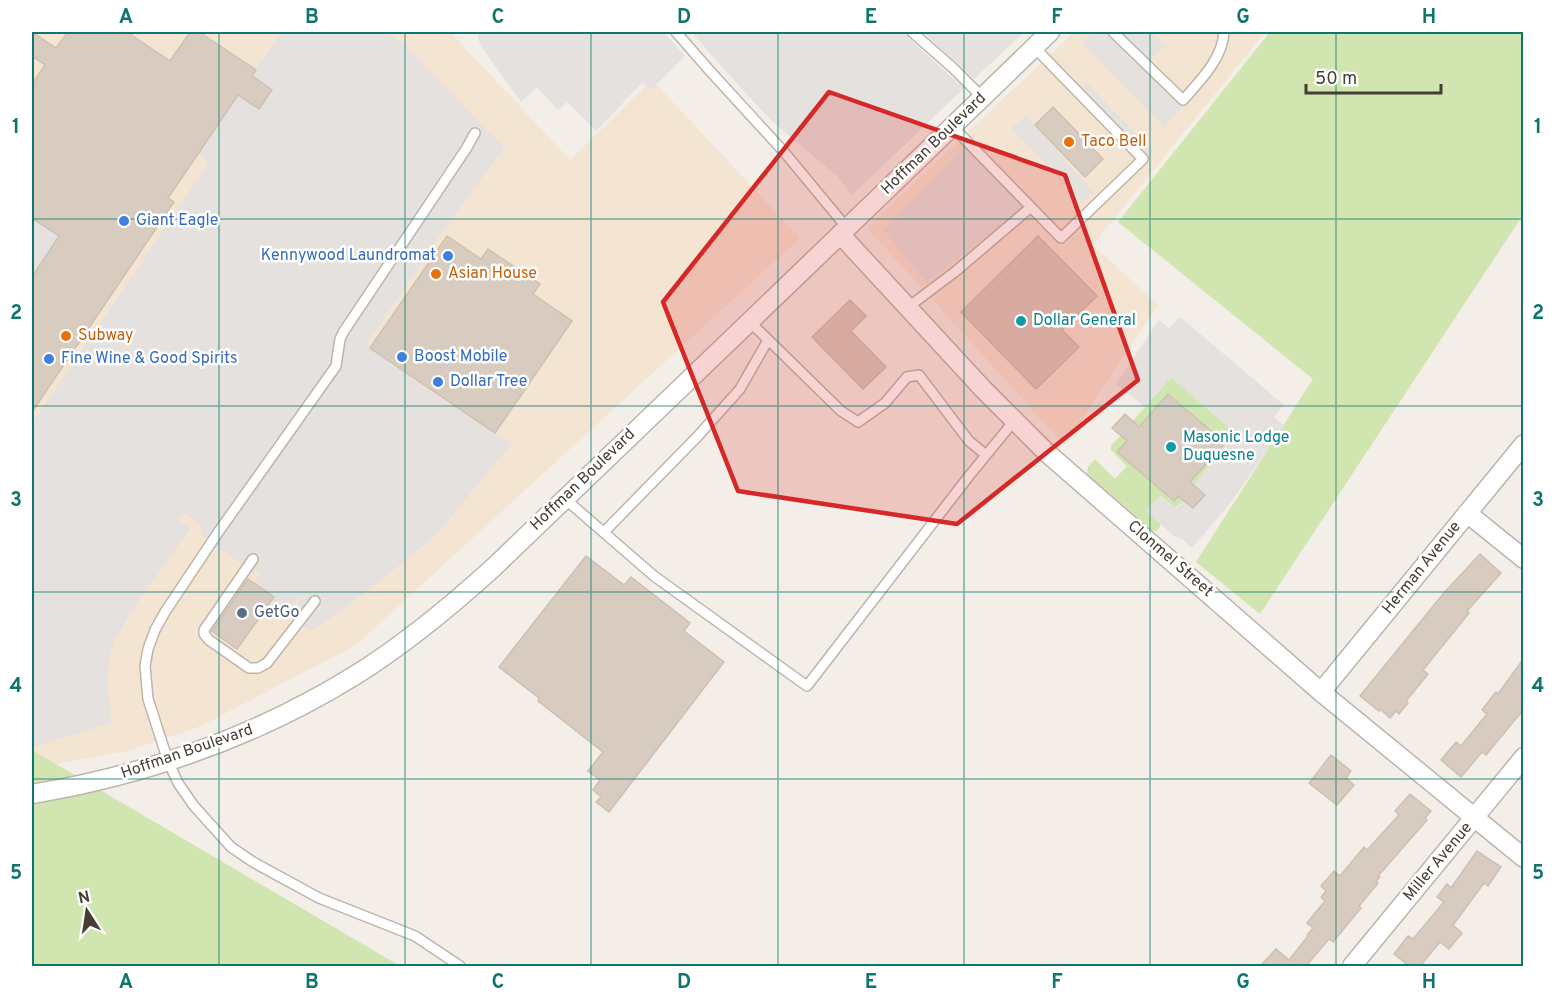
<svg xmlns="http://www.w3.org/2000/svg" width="1555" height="998" font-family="Overpass,sans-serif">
<rect width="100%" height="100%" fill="#f3eee7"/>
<!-- commercial -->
<path fill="#f4e4d2" d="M32,32H450L570,160L652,80L800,238L356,645L201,726L128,751L32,768Z
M1074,32H1265L1093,245L1158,305L1065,445L867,228Z"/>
<!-- green -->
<path fill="#d1e5b1" d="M1270,32H1523V215L1260,614L1196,562L1313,379L1118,222Z
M1171,377L1235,433L1194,485L1191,482L1225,443L1169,394L1139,427L1133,421Z
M1121,435L1127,441L1118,452L1173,501L1178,496L1184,500L1175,508L1161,496L1147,511L1160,523V527L1156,531H1153L1087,474L1088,467L1095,459L1115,479L1127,466L1111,450V446Z
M32,750L400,966H32Z"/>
<!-- parking -->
<path fill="#e4e1de" d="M322,32H382L393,36L401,41L454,95L504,148L442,232L425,257L424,260L366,345L411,375V378L449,404H453L511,444L448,521L432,538L379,582L347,606L311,631L290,615L300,602V599H297L288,612L252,586L260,574L259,570H255L253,572L201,535V529L199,524L188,515L182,514L178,519L190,529L130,613L115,640L110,655L107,679L111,723L32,747V424L208,164L207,161L198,154L238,95L259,109L272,90L252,76L281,33Z
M477,32H663L685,56L651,90L642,83L596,131L567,102L558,110L537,87L521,102L480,45Z
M691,32H901L964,88L852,195L837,176L773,122L742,89Z
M923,32H1024L974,79Z
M1093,32H1152L1166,46L1147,62L1186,102L1165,127L1082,43Z
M1086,82L1152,150L1146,166L1081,100Z
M1025,116L1093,191L1082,203L1012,128Z
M965,147L1023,208L927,283L884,230Z
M32,218L59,236L32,277Z
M1180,317L1284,405L1274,417L1285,426L1275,439L1232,501L1192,548L1181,538L1175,537L1146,511L1160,496L1173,507L1177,508L1184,500L1193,508L1205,495L1194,485L1235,433L1171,377L1145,407L1116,384L1159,320L1169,328Z"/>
<!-- building -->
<path fill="#d7ccbf" stroke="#cec0b0" stroke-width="1.5" d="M32,32L56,48L68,32H127L170,61L190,32H199L256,70L252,76L272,90L259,109L238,95L168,198L174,202L32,412V277L59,236L32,218V84L45,65L32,56Z
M1053,107L1103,159L1085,177L1035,125Z
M447,236L481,259L488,249L540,284L533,294L572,321L495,433L370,348Z
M1038,236L1097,296L1062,330L1079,347L1036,389L961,312Z
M850,300L866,316L851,331L886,367L863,389L812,337Z
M1168,394L1225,443L1190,482L1205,495L1193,508L1178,496L1174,501L1117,452L1127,441L1112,428L1125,414L1139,427Z
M1480,554L1501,573L1467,611L1469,613L1423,670L1428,674L1406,701L1408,703L1399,714L1396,711L1390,718L1380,709L1379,711L1360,696L1443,594Z
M586,556L624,585L631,577L690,623L684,631L724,662L609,812L596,802L601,797L593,790L600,780L588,771L603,752L538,701L539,698L499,667Z
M248,579L274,597L237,649L212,631Z
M1524,658V709L1486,755L1482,752L1461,777L1441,760L1456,742L1461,746L1487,714L1482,710L1496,692L1498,694Z
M1331,755L1351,771L1346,778L1354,785L1337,805L1309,783Z
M1410,794L1431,811L1425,818L1427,820L1378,876L1380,877L1376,881L1378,883L1359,906L1361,908L1333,942L1329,939L1306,966H1260L1276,949L1289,960L1308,936L1307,935L1313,928L1307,923L1325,901L1321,897L1326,891L1321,886L1334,871L1340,876L1364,847L1367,850L1399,815L1395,811Z
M1477,851L1501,867L1488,886L1484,883L1453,925L1462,933L1449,949L1440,942L1420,966H1409L1394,954L1408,936L1413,939L1444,902L1437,897L1447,884L1451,888Z"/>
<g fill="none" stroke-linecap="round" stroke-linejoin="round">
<!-- service casing -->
<g stroke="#beb5aa" stroke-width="12">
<path id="service" d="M676,32L710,71L785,153L847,228
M912,32L953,68L982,97
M1113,32L1183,100C1200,81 1223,58 1224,32
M952,126L1061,238L1143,159L1034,47
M907,308L956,271L1031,207
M749,321L841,411L858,422L885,403L907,377L919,375L969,441L986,455
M564,498L654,576L807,686L969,476L1014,421
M604,532L697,437L740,389L768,340
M253,559L204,630V634L209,640L249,668H258L267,663L315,601
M460,966L415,936L319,898L253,862L231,847L194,806L178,783L168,761L148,699L145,666L148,649L155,630L165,612L217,534L336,366L340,339L344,331L466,149L475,133"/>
</g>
<!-- minor casing -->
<g stroke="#beb5aa" stroke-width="21">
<path id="minor" d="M840,234L983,389L1046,452L1321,692L1524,858
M1467,513L1524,559
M1321,692L1524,444
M32,794C146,775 255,737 354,676C404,645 450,607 494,567L873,203L1050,32
M1352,966L1524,757"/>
</g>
<!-- service -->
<use href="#service" stroke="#fff" stroke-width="9"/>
<!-- minor -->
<use href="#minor" stroke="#fff" stroke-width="18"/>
</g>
<!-- marked area -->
<path fill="#d62828" fill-opacity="0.2" stroke="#d62828" stroke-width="4.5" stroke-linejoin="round" d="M829,92L1065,175L1138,380L957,524L738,491L663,302Z"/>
<!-- grid -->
<path fill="none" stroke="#0f766e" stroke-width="1.5" stroke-opacity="0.55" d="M219,32V966M405,32V966M591,32V966M778,32V966M964,32V966M1150,32V966M1336,32V966M32,219H1524M32,406H1524M32,592H1524M32,779H1524"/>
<!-- markers -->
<g fill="#e8710a" stroke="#fff" stroke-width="2">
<circle cx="1069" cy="142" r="6"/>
<circle cx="436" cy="274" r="6"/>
<circle cx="66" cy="336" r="6"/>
</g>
<g fill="#3f7fe0" stroke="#fff" stroke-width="2">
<circle cx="124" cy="221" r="6"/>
<circle cx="448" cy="256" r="6"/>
<circle cx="402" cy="357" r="6"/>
<circle cx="49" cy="359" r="6"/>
<circle cx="438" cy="382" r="6"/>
</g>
<g fill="#0f9aa8" stroke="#fff" stroke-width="2">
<circle cx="1021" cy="321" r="6"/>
<circle cx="1171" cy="447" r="6"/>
</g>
<circle fill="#5c6f8a" stroke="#fff" stroke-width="2" cx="242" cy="613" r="6"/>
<g text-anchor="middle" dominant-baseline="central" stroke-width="5" stroke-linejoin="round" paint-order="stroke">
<!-- food labels -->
<g font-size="16" fill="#c56008" stroke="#fff" text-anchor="start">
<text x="1081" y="142">Taco Bell</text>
<text x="448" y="274">Asian House</text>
<text x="78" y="336">Subway</text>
</g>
<!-- street labels -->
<g font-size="16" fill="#453e36" stroke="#fff">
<text transform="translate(934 144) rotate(-44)">Hoffman Boulevard</text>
<text transform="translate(583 480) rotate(-44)">Hoffman Boulevard</text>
<text transform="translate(1170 559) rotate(41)">Clonmel Street</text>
<text transform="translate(1422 568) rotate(-51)">Herman Avenue</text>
<text transform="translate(187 752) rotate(-19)">Hoffman Boulevard</text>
<text transform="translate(1438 862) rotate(-50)">Miller Avenue</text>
</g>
<!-- shop labels -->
<g font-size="16" fill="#366cbe" stroke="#fff" text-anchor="start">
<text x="136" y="221">Giant Eagle</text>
<text x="436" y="256" text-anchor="end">Kennywood Laundromat</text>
<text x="414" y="357">Boost Mobile</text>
<text x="61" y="359">Fine Wine &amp; Good Spirits</text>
<text x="450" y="382">Dollar Tree</text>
</g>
<!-- culture labels -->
<g font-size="16" fill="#0d838f" stroke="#fff" text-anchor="start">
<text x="1033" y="321">Dollar General</text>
<text x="1183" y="438">Masonic Lodge<tspan x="1183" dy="18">Duquesne</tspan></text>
</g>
<!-- service labels -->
<g font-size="16" fill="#4e5e75" stroke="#fff" text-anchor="start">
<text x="254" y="613">GetGo</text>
</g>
</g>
<!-- border -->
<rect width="1555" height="998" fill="none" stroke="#ffffff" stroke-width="66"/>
<!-- north arrow -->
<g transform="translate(87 911) rotate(348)" stroke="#ffffff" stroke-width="4.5" paint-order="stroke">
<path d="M0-4.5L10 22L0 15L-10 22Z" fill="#453e36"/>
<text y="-9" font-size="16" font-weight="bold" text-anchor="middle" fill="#453e36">N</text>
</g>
<!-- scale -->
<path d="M1306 84v9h135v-9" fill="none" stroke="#453e36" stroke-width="3"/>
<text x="1315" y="84" font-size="18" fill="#453e36" stroke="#ffffff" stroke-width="4.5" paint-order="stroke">50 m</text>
<rect x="33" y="33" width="1489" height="932" fill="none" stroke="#0f766e" stroke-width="2"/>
<g font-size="20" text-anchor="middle" font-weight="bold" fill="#0f766e">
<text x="126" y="23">A</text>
<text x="312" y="23">B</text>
<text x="498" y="23">C</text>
<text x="684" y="23">D</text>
<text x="871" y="23">E</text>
<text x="1057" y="23">F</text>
<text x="1243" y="23">G</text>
<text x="1429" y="23">H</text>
<text x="16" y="133">1</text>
<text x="1538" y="133">1</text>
<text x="16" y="319">2</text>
<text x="1538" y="319">2</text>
<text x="16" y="506">3</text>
<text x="1538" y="506">3</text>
<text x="16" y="692">4</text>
<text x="1538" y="692">4</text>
<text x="16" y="879">5</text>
<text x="1538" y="879">5</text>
<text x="126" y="988">A</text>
<text x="312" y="988">B</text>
<text x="498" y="988">C</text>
<text x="684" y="988">D</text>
<text x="871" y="988">E</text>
<text x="1057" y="988">F</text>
<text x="1243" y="988">G</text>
<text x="1429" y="988">H</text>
</g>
</svg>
